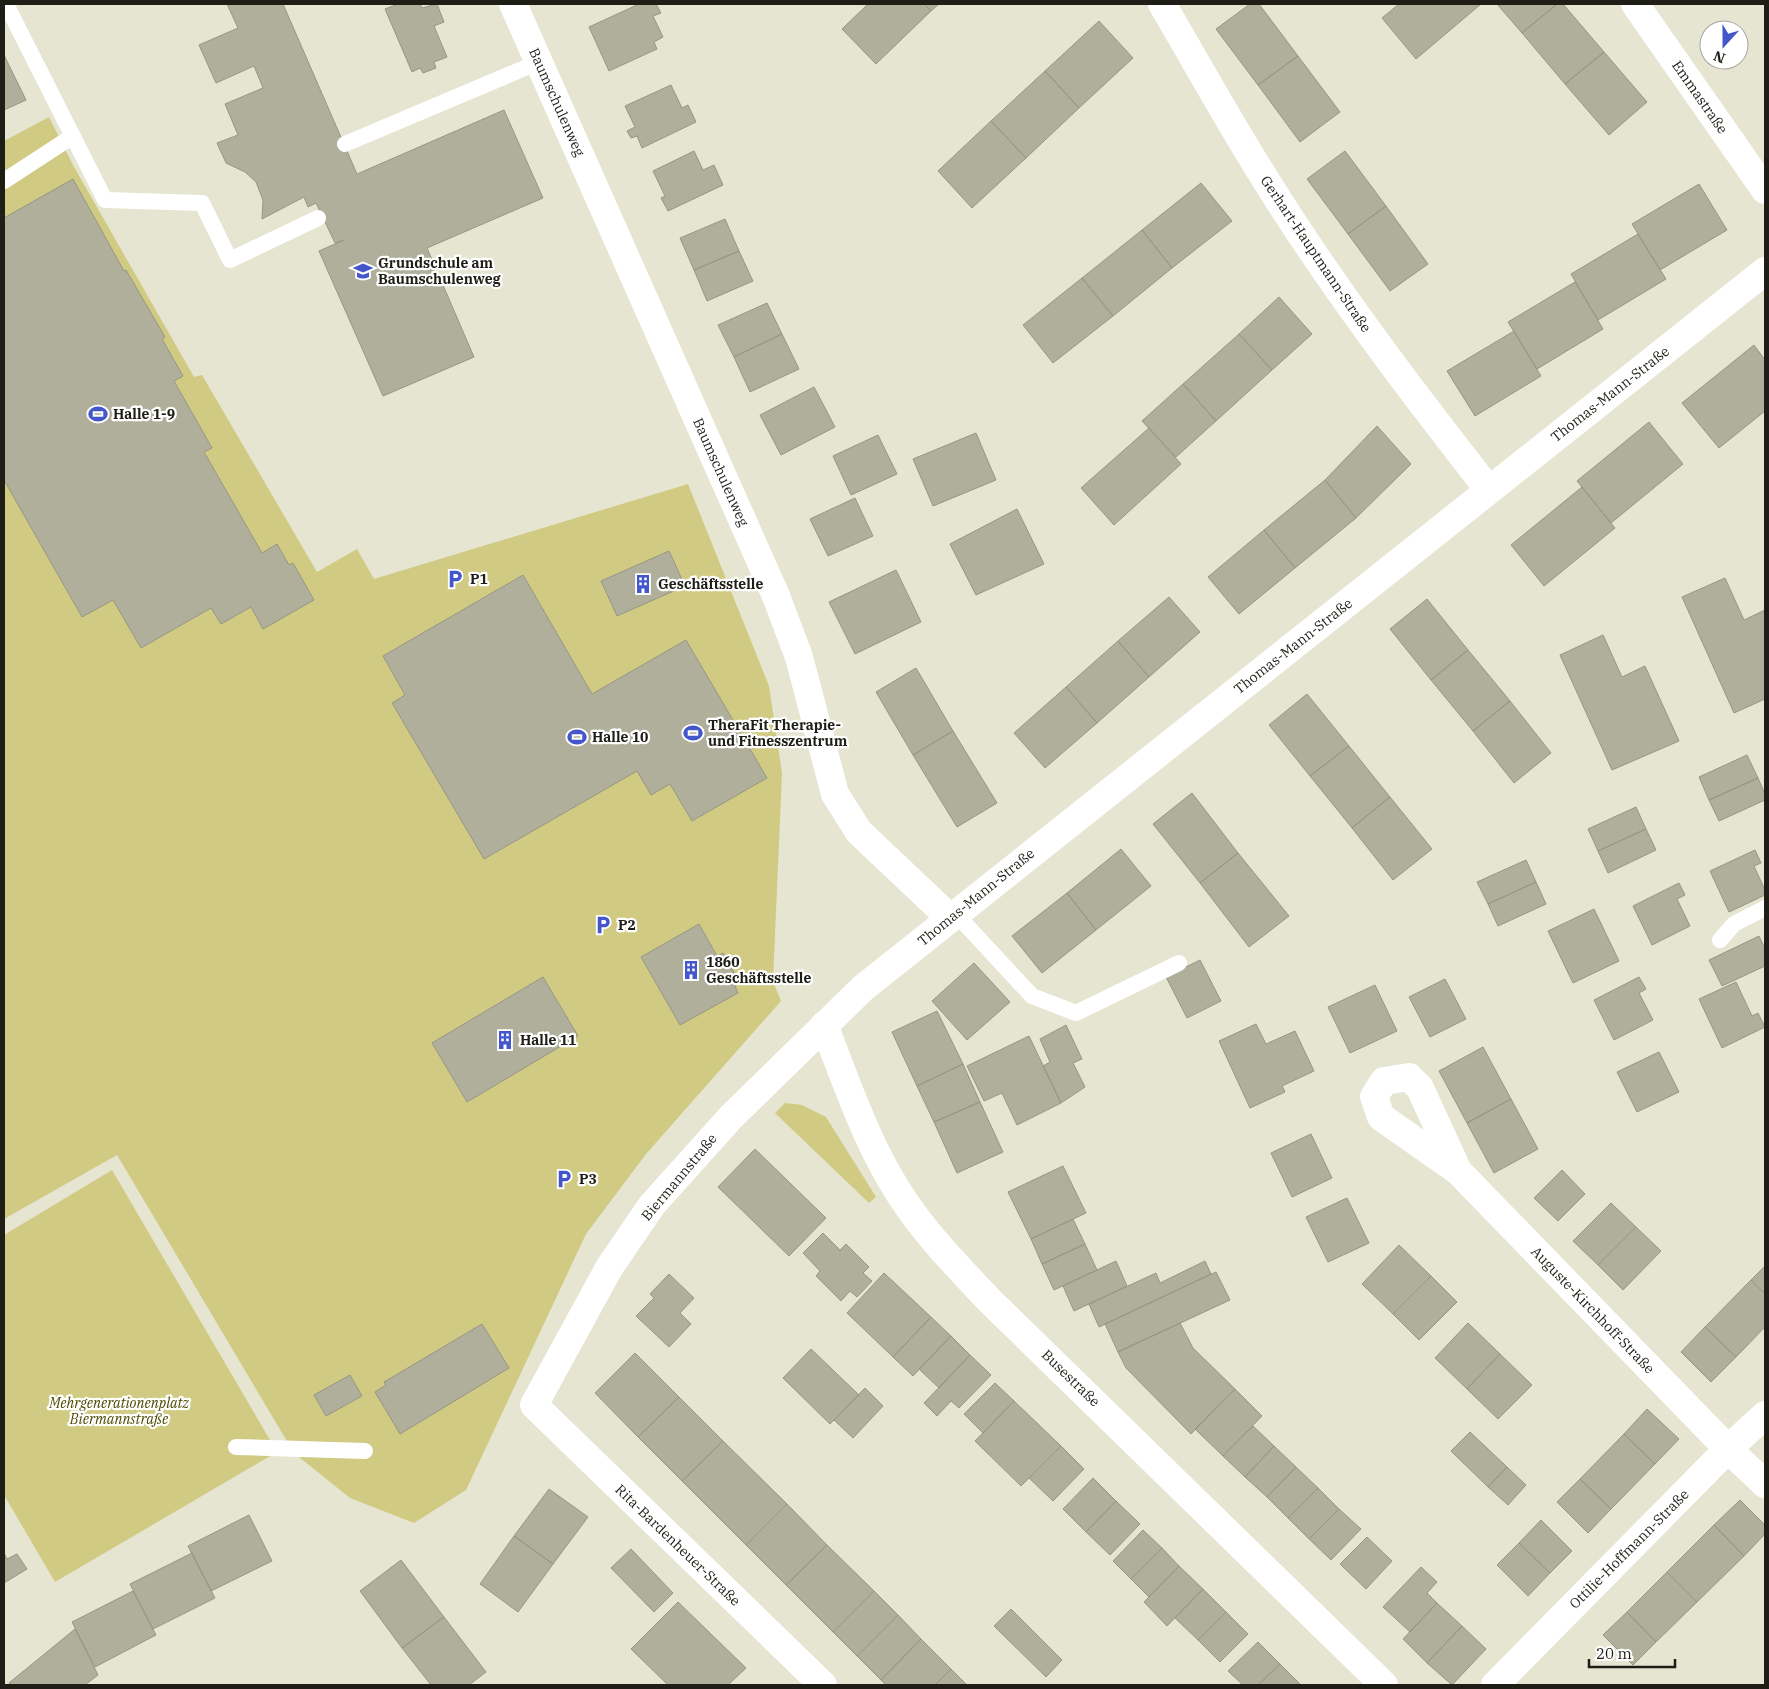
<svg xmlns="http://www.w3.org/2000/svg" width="1769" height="1689" font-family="'IBM Plex Serif',serif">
<rect width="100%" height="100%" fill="#e6e5d1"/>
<!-- green -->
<path fill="#d1ca83" d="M49,117L74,167L194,377L202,375L317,572L357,549L374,579L688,484L769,686L782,773L773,981L781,1001L646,1154L586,1234L466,1490L414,1523L350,1498L294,1453L117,1155L4,1219V141Z
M785,1103L802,1105L826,1117L876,1197L869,1203L775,1113Z
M112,1170L277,1452L55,1582L4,1495V1235Z"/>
<!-- building -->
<path fill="#b0af9c" stroke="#979684" d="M227,4H283L357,174L504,110L543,198L427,248L474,357L383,396L319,251L344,240L335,243L316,203L308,207L304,197L262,219L263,200L256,182L245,172L226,163L217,143L238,135L225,104L263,88L254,66L216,83L199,45L238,28Z
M398,4H420L422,8L437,4L444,22L434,26L447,57L434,62L436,68L423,73L420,68L412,72L385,9Z
M639,4H656L661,13L653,16L663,37L654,42L657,49L609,71L589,27Z
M868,4H924L931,11L876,64L842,29Z
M924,4H939L931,11Z
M1250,4H1259L1298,56L1258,85L1216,29Z
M1399,4H1481L1416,59L1382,18Z
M1497,4H1557L1522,33Z
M1557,4H1563L1604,52L1565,84L1522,33Z
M1099,21L1133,58L1079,108L1045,71Z
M1604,52L1647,102L1609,135L1565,84Z
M4,55L26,100L4,110Z
M1298,56L1340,112L1300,142L1258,85Z
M1045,71L1079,108L1026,158L991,121Z
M671,85L682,108L688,105L696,122L642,148L637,136L631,138L627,131L635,127L625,106Z
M991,121L1026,158L972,208L938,171Z
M694,151L703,170L714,165L723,185L668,211L661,198L665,196L653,171Z
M1345,151L1386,206L1348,234L1307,179Z
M73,179L124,271L126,270L165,337L162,339L183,376L174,381L212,448L204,452L262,553L277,544L289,565L293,563L314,600L263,629L251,607L221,624L211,608L141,648L113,600L82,617L4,480V218Z
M1201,183L1232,221L1172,268L1142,230Z
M1699,184L1727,230L1660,270L1632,224Z
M1386,206L1428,264L1390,291L1348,234Z
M725,219L739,251L694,270L680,238Z
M1142,230L1172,268L1113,316L1082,278Z
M1638,234L1666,279L1598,320L1571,274Z
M739,251L753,281L707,301L694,270Z
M1082,278L1113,316L1053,363L1023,325Z
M1575,282L1603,329L1537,369L1508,322Z
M1279,297L1312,334L1272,370L1239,334Z
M767,303L782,334L734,357L718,325Z
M1514,331L1541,376L1475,416L1447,371Z
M782,334L799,369L750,392L734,357Z
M1239,334L1272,370L1216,421L1183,384Z
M1754,345L1765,360V411L1719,448L1682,403Z
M1183,384L1216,421L1176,457L1142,421Z
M814,387L835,427L781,455L760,415Z
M1649,422L1683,464L1611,523L1577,481Z
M1377,426L1411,464L1356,518L1325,480Z
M1149,428L1181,464L1114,525L1081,488Z
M976,433L996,480L933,506L913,459Z
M878,435L897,474L851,495L833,456Z
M1325,480L1356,518L1295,568L1264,530Z
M1582,487L1615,528L1544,586L1511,545Z
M855,498L873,536L828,556L810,519Z
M1017,509L1044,564L976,595L950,544Z
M1264,530L1295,568L1239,614L1208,577Z
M669,551L685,586L617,616L601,581Z
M896,570L921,622L855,654L829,602Z
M523,575L592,694L686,640L767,778L692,821L670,784L651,795L637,771L484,859L392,703L405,695L383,656Z
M1725,578L1744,620L1765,610V699L1734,713L1682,597Z
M1169,597L1200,632L1149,677L1118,641Z
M1427,599L1468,650L1431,680L1390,629Z
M1603,635L1622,677L1645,666L1679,741L1612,770L1560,655Z
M1118,641L1149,677L1097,723L1066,687Z
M1468,650L1510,701L1473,731L1431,680Z
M916,668L953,731L913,755L876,692Z
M1066,687L1097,723L1045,768L1014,733Z
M1307,694L1349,746L1310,776L1269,725Z
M1510,701L1551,753L1514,783L1473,731Z
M953,731L997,803L957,827L913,755Z
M1349,746L1390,797L1352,828L1310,776Z
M1747,755L1758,778L1709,800L1699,777Z
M1758,778L1765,794V800L1719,821L1709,800Z
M1192,793L1238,853L1200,883L1153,824Z
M1390,797L1432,849L1393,880L1352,828Z
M1636,807L1646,829L1598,851L1588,829Z
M1646,829L1656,850L1608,873L1598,851Z
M1121,849L1151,886L1096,930L1067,893Z
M1755,850L1761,863L1754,866L1765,890V895L1729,912L1710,871Z
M1238,853L1289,916L1249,947L1200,883Z
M1526,860L1536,882L1488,904L1477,882Z
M1536,882L1546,904L1498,926L1488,904Z
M1679,883L1685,895L1677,899L1690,926L1652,945L1633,906Z
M1067,893L1096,930L1042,973L1012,936Z
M1594,909L1619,961L1573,983L1548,931Z
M699,924L717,956L723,953L740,983L735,986L738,993L680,1025L641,957Z
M1759,936L1765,949V966L1722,986L1709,960Z
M1200,960L1221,1001L1187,1018L1166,977Z
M974,963L1010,1002L967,1040L932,1001Z
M543,977L578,1036L467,1102L432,1043Z
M1639,977L1646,989L1639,993L1653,1020L1614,1040L1594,1000Z
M1445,979L1466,1019L1430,1037L1409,997Z
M1736,982L1752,1016L1758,1013L1765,1027L1722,1048L1699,999Z
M1375,985L1397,1031L1350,1053L1328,1007Z
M937,1011L963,1064L917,1086L892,1032Z
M1256,1024L1266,1044L1295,1031L1314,1071L1282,1086L1285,1092L1250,1108L1219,1041Z
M1066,1025L1082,1059L1073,1063L1085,1087L1061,1103L1043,1066L1050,1062L1040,1039Z
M1029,1036L1061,1103L1017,1125L1002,1093L984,1101L967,1066Z
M1483,1047L1511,1099L1467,1123L1439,1071Z
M1659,1052L1679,1092L1637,1112L1617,1072Z
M963,1064L980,1102L934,1122L917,1086Z
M1511,1099L1538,1149L1494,1173L1467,1123Z
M980,1102L1003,1152L957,1173L934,1122Z
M1311,1134L1332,1178L1292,1197L1271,1153Z
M755,1149L826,1218L789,1256L718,1187Z
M1063,1166L1086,1213L1031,1239L1008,1192Z
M1562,1170L1585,1194L1558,1221L1534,1198Z
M1347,1198L1369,1243L1328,1262L1306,1217Z
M1611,1203L1636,1227L1598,1265L1573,1241Z
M1073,1219L1085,1244L1042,1264L1031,1239Z
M1636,1227L1661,1251L1623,1290L1598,1265Z
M823,1233L840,1250L846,1244L869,1267L863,1273L872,1281L857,1297L850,1291L841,1301L816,1276L820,1271L803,1253Z
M1085,1244L1097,1270L1054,1290L1042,1264Z
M1399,1245L1431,1276L1393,1314L1362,1284Z
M1116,1261L1127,1286L1074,1311L1063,1286Z
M1205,1261L1211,1274L1099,1327L1089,1304L1156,1273L1160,1283Z
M1765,1266V1294L1751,1280Z
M1216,1272L1230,1300L1118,1352L1105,1324Z
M884,1273L931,1317L893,1357L847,1313Z
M669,1274L694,1298L680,1313L691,1324L669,1347L636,1316L654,1298L650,1294Z
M1431,1276L1457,1302L1419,1340L1393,1314Z
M1751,1280L1765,1294V1327L1736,1357L1705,1327Z
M931,1317L951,1336L913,1376L893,1357Z
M1180,1323L1193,1348L1235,1389L1191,1434L1126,1368L1118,1352Z
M1468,1323L1500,1354L1467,1389L1435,1358Z
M482,1324L509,1368L400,1434L375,1392L386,1385L384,1382Z
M1705,1327L1736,1357L1711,1382L1681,1352Z
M951,1336L970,1355L939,1388L919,1369Z
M811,1349L859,1395L830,1424L783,1378Z
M635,1353L679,1397L638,1437L595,1393Z
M1500,1354L1532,1385L1498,1419L1467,1389Z
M970,1355L991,1375L959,1408L951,1401L937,1416L924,1403Z
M350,1375L362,1396L326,1416L314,1395Z
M995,1383L1014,1401L983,1433L964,1414Z
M865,1388L883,1406L853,1438L834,1420Z
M1235,1389L1262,1416L1223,1456L1195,1429Z
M679,1397L723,1441L682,1481L638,1437Z
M1014,1401L1061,1446L1021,1486L975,1441Z
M1647,1409L1679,1439L1655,1464L1624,1434Z
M1253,1426L1274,1446L1245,1477L1223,1456Z
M1470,1432L1507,1467L1488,1487L1451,1451Z
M1624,1434L1655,1464L1611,1509L1580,1479Z
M723,1441L787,1504L746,1545L682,1481Z
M1061,1446L1084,1469L1053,1501L1029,1478Z
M1274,1446L1296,1467L1267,1497L1245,1477Z
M1296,1467L1318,1488L1288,1518L1267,1497Z
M1507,1467L1526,1485L1508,1505L1488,1487Z
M1093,1478L1116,1501L1086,1532L1063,1509Z
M1580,1479L1611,1509L1588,1533L1557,1502Z
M1318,1488L1339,1509L1309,1539L1288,1518Z
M549,1489L588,1517L553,1564L514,1536Z
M1740,1500L1765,1525V1534L1744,1556L1714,1525Z
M1116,1501L1140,1524L1110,1555L1086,1532Z
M787,1504L827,1545L786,1585L746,1545Z
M1339,1509L1361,1529L1331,1560L1309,1539Z
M249,1515L272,1561L211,1591L188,1546Z
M1541,1520L1572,1551L1550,1573L1519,1543Z
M1714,1525L1744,1556L1697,1602L1667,1572Z
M1143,1530L1162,1548L1131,1579L1113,1561Z
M514,1536L553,1564L518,1612L480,1584Z
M1367,1537L1392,1561L1366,1589L1340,1564Z
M1519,1543L1550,1573L1528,1596L1497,1565Z
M827,1545L874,1591L833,1632L786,1585Z
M1162,1548L1179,1566L1149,1597L1131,1579Z
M631,1549L673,1593L654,1612L611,1568Z
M4,1553L7,1559L17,1554L27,1569L4,1583Z
M192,1553L215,1598L153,1629L130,1584Z
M401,1560L444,1617L402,1648L360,1591Z
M1179,1566L1203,1589L1167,1626L1144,1602Z
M1421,1567L1437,1582L1427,1593L1437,1603L1410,1632L1383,1607Z
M1667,1572L1697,1602L1656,1642L1627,1612Z
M1203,1589L1226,1612L1198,1640L1175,1618Z
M133,1591L156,1635L95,1667L72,1622Z
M874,1591L898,1615L857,1656L833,1632Z
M678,1602L746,1668L728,1685H668L631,1649Z
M1437,1603L1462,1626L1427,1663L1403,1639Z
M1011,1609L1062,1660L1046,1677L994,1626Z
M1226,1612L1248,1634L1220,1662L1198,1640Z
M1627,1612L1656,1642L1633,1665L1603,1635Z
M898,1615L921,1639L881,1680L857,1656Z
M444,1617L486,1672L469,1685H431L402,1648Z
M1462,1626L1486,1649L1452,1685L1427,1663Z
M75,1629L98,1675L85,1685H11L9,1683Z
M921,1639L951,1669L935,1685H886L881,1680Z
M1258,1642L1280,1664L1258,1685H1243L1228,1671Z
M1280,1664L1301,1685H1258Z
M951,1669L967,1685H935Z"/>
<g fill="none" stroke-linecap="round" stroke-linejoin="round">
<!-- lane -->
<path stroke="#fff" stroke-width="16" d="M6,4L105,200L202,203L230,260L318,218
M345,144L539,62
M4,181L73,136
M955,913L1032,996L1076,1013L1179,963
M1720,940L1734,924L1765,908
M236,1447L365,1451"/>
<!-- street -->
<path stroke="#fff" stroke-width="28" d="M513,4L776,596L799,657L835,794L859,832L950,918
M1162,4C1195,60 1227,118 1262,174C1330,284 1409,388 1489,490
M1635,4L1765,190
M824,1025C848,1086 869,1151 907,1205C931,1240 961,1270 990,1301L1384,1685
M1458,1171L1420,1088L1409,1077L1384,1081L1374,1097L1381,1117L1458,1171L1728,1449L1765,1484
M823,1685L534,1405L609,1268L652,1205L731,1117L863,988L1765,271
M1495,1685L1728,1449L1765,1415"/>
</g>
<!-- icons -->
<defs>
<g id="school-bare" transform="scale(1.5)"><path d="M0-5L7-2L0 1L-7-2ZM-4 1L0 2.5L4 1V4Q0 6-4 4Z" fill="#4357cb" stroke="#fff" stroke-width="2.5" paint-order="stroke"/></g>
<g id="stadium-bare" transform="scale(1.5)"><path d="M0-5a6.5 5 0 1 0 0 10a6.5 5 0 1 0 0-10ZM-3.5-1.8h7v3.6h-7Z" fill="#4357cb" stroke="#fff" stroke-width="2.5" paint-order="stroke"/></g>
<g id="parking-bare" transform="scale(1.5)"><path d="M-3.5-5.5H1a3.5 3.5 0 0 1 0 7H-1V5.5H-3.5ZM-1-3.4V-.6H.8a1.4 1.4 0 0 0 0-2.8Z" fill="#4357cb" stroke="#fff" stroke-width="2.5" paint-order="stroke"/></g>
<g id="building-bare" transform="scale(1.5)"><path d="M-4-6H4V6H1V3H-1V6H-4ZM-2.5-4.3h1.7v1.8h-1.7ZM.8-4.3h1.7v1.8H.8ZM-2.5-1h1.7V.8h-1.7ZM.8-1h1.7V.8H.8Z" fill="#4357cb" stroke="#fff" stroke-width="2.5" paint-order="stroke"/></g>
</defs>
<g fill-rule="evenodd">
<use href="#school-bare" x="363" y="271"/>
<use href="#stadium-bare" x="98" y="414"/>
<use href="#parking-bare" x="455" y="579"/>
<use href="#building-bare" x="643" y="584"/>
<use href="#stadium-bare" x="693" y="733"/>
<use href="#stadium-bare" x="577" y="737"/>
<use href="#parking-bare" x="603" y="925"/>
<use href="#building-bare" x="691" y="970"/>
<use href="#building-bare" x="505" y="1040"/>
<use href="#parking-bare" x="564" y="1179"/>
</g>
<g text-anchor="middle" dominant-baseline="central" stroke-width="4.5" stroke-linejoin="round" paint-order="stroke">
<!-- street labels -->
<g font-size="14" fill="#1e1d16" stroke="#fff">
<text transform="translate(1700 97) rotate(55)">Emmastraße</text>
<text transform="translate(557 102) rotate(66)">Baumschulenweg</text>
<text transform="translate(1316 254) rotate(56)">Gerhart-Hauptmann-Straße</text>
<text transform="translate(1610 394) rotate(-38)">Thomas-Mann-Straße</text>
<text transform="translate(721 472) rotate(66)">Baumschulenweg</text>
<text transform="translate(1293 646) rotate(-38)">Thomas-Mann-Straße</text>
<text transform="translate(976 897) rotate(-39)">Thomas-Mann-Straße</text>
<text transform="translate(679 1177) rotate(-50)">Biermannstraße</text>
<text transform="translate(1593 1310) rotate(46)">Auguste-Kirchhoff-Straße</text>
<text transform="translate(1071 1378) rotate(44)">Busestraße</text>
<text transform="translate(678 1545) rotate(44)">Rita-Bardenheuer-Straße</text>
<text transform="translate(1629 1549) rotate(-45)">Ottilie-Hoffmann-Straße</text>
</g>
<!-- poi labels -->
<g font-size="14" font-weight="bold" fill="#1e1d16" stroke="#fff" text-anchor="start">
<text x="378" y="263">Grundschule am<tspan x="378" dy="16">Baumschulenweg</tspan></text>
<text x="113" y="414">Halle 1-9</text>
<text x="470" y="579">P1</text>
<text x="658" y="584">Geschäftsstelle</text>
<text x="708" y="725">TheraFit Therapie-<tspan x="708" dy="16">und Fitnesszentrum</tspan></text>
<text x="592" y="737">Halle 10</text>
<text x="618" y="925">P2</text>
<text x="706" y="962">1860<tspan x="706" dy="16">Geschäftsstelle</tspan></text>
<text x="520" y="1040">Halle 11</text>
<text x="579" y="1179">P3</text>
</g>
<!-- park labels -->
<g font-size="14" font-style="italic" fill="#504900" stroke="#fff">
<text x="119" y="1403">Mehrgenerationenplatz<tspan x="119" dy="16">Biermannstraße</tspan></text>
</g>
</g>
<!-- border -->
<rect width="1769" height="1689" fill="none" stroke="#1e1d16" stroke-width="10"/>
<!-- north arrow -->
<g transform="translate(1724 45) rotate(201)"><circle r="24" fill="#ffffff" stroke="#a5a5a2"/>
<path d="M0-4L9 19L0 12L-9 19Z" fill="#4357cb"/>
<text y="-8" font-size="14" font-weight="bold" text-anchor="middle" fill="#1e1d16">N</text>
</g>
<!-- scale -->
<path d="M1589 1659v8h86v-8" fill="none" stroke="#1e1d16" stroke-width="2.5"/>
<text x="1596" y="1659" font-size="15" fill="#1e1d16" stroke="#ffffff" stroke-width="4" paint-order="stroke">20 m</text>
</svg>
